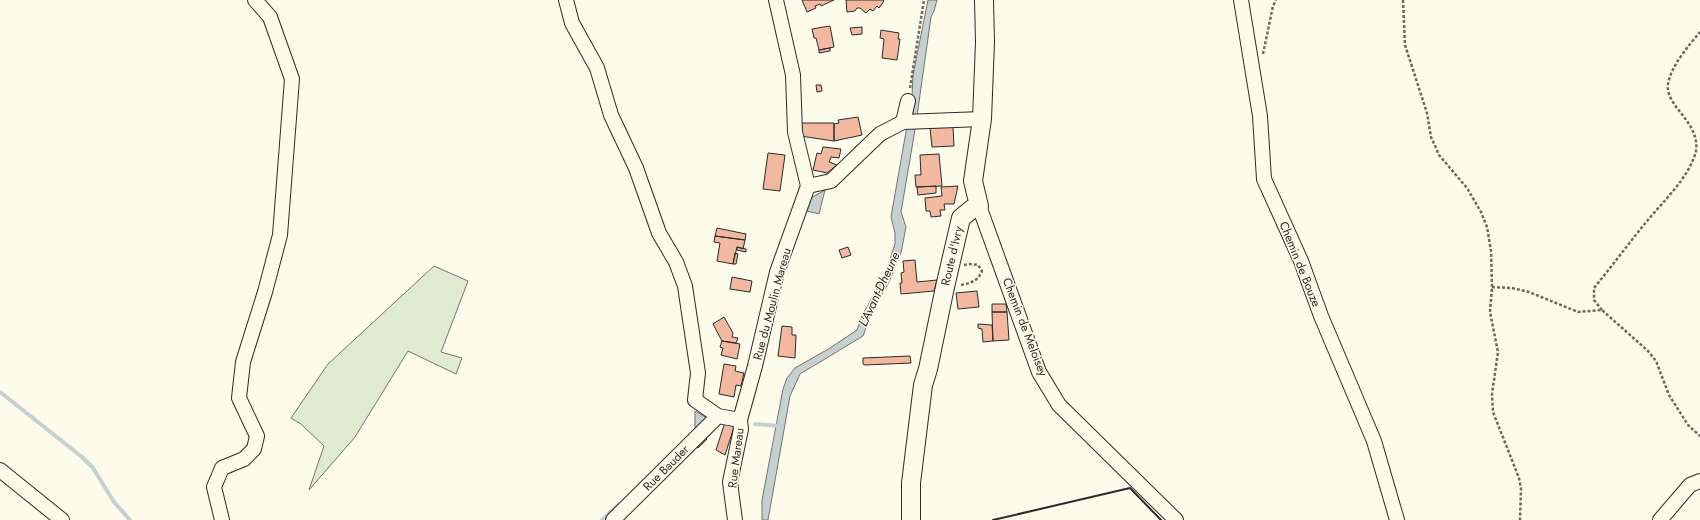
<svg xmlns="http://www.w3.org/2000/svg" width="1700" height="520" font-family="Jost,sans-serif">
<rect width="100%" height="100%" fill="#fdfbea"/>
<!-- green -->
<path fill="#deebd1" stroke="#74746e" d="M434,266L468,281L441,352L462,358L456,374L408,351L355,437L309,490L324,446L301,424L291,418L328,364Z"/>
<!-- water -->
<path fill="#c7d0d0" stroke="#74746e" d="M928,0H937L934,11L931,17L917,116H909L912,96L913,75Z
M916,124L901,212L906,227L901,253L889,282L871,314L863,336L800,374L790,396L768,520H762V500L783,389L787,378L795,368L830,348L857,330L862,316L885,274L895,244V233L891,217L907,126Z
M825,190L819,214L807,211L811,198Z
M695,411L707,418L695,429Z"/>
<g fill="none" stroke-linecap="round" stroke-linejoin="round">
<!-- stream -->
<path stroke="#c7d0d0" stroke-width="4" d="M0,392L82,457L93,468L114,502L130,520
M755,424L780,426
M602,520L619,504"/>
</g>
<!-- building -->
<path fill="#f2b8a0" stroke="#2b2b2b" d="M802,0H834L821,6L820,4L815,6L816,8L807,12Z
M846,0H883L884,1L879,8L877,6L873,11L870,9L866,13L860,8H857L855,11L847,12Z
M830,26L834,47L819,50L816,38H814L812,29Z
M862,27V34L852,35L850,28Z
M881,30L899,33L898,39H900L897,60L882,58L884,39L880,38Z
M830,48V51L819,53V50Z
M816,85H821L822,91L817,92Z
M858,117L862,135L834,141V124L839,123L838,120Z
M798,123H834V141L800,136Z
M953,127L954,146L932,147L930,128Z
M823,147L841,149L839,158L831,157L829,162L837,165L827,173L813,170L817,153L821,154Z
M768,153L785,155L780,191L763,189Z
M939,154L942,186L916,187L915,175H921L920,155Z
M936,186V193L918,195L917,187Z
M958,186L954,204H944L945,210H940L941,216L931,217L930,211H926L925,198L942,196L941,187Z
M717,228L746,234L745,240L715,236Z
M715,236L745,240L743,249L737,247L733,264L717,261L720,243L714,242Z
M737,247L746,249V252L737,250Z
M848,247L851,255L842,258L839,250Z
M735,253L738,254L736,264H733Z
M915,260L917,282L937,280L934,291L901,294L900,283H902L901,273L904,272L903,261Z
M732,277L752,281L750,292L730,289Z
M977,291L979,307L958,309L956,293Z
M992,304H1006L1007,312H992Z
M992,312H1007L1009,340L993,341Z
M724,317L733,333L732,337L738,338L736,343L722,341L713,324Z
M978,324L992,325L993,341L983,342L982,329L978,328Z
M782,326L792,327V335H796L795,358L778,356Z
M722,341L740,344L737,359L721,355L723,348L720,347Z
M910,356L911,363L865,365L863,364V358Z
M724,364L736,366L735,371L744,373L741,386L736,385L734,397L719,394Z
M725,422L734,427L725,455L716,450Z
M702,434L707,439L698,448L693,443Z"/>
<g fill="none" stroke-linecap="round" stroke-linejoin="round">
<!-- minor casing -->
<g stroke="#2b2b2b" stroke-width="16">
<path id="minor" d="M566,0L572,23L597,68L611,115L636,168L659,233L676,262L685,286L698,373L695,400L718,416L740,420
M1241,0L1260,116L1264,179L1301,261L1321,316L1374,441L1397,520
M903,122L908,101
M808,186L831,181L880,134L903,122L982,119
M979,206L1039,372L1059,405L1176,520
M0,470L62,520
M222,520L214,487L222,468L244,459L254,449L257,436L239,398L243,362L265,292L280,235L292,79L270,17L255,0
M613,520L718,416
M735,520L730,482L741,429L740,420L755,366L777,272L808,186L795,132L793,75L776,0
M1660,520L1690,485L1700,481"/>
</g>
<!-- major casing -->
<g stroke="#2b2b2b" stroke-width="20">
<path id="major" d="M911,520V483L923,385L928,369L945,287L961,218L972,209L979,206L973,181L982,119L985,42L984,0"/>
</g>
<!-- path -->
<path stroke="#6a6964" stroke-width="2.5" stroke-dasharray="3 2" stroke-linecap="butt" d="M1403,0L1405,45L1427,113L1431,137L1439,155L1467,188L1481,212L1487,227L1491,251L1492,287L1490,312L1498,352L1492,394L1493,412L1519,478L1521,489L1520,520
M1263,54L1273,6L1276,0
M910,88L924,0
M961,285C971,283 978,281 982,271L978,265L969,264L964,265
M1492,287L1512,288L1529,292L1578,312L1602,310L1648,351L1656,361L1669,395L1688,425L1700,436
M1602,310L1594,300V288C1612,266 1629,243 1647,221C1663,202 1690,176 1696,151C1700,121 1665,107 1668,84C1671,66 1689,45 1700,32"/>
<!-- minor -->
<use href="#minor" stroke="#fdfbea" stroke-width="14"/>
<!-- major -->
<use href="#major" stroke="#fdfbea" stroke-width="18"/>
<!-- wall -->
<path stroke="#2b2b2b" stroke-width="2" d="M993,520L1130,488L1161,520"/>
</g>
<g text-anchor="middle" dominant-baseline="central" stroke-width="3" stroke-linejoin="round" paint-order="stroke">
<!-- street labels -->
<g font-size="12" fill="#2b2b2b" stroke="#fdfbea">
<text transform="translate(952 256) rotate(-77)">Route d'Ivry</text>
<text transform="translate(1300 264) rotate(68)">Chemin de Bouze</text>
<text transform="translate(772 304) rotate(-75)">Rue du Moulin Mareau</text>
<text transform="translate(1025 327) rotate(69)">Chemin de Meloisey</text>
<text transform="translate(736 458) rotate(-83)">Rue Mareau</text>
<text transform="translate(666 468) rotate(-45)">Rue Bauder</text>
</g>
<!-- water labels -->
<g font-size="13" font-style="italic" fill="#2b2b2b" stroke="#fdfbea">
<text transform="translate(879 289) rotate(-65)">L'Avant-Dheune</text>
</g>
</g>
</svg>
